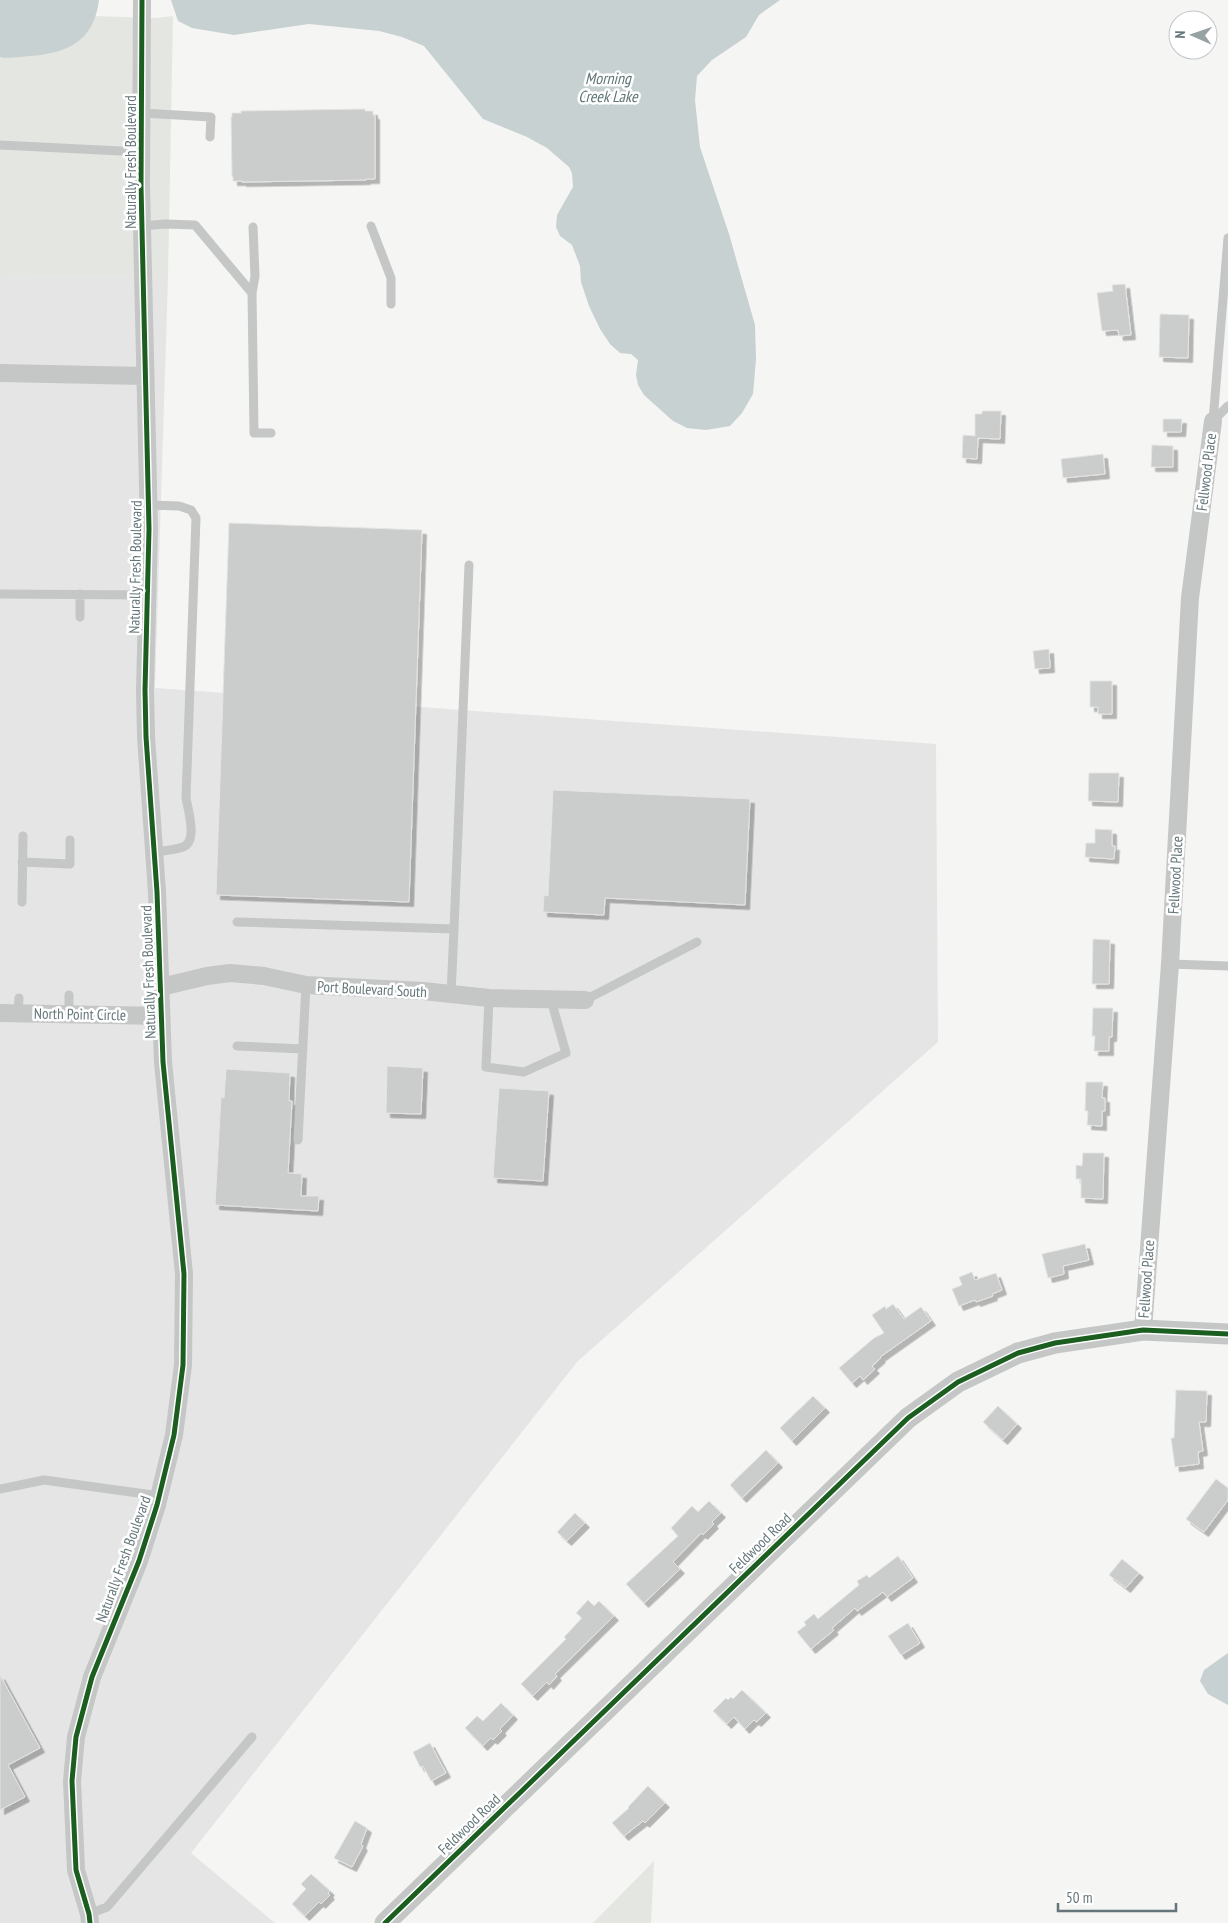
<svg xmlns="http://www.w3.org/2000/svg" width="1228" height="1923" font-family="'PT Sans Narrow',sans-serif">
<defs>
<filter id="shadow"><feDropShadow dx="4.5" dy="4.5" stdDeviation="0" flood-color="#0004"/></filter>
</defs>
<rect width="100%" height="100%" fill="#f5f5f4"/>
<!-- built -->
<path fill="#e4e5e4" d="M0,276L168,277L155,688L936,744L938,1042L577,1362L191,1853L275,1923H0Z"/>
<!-- green -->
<path fill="#e4e6e2" d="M0,13L155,18L173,16L168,277L0,276Z
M654,1861L651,1923H593Z"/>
<!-- water -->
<path fill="#c7d1d1" d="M0,0H99C92,55 49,55 4,58L0,57Z
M171,0H780L759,15L746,37L712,60L697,76L695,100L700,147L729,234L755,325L756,359L753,394L742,413L730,426L706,430L687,428L673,421L644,395L638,385L636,375L638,360L631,354L620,353L610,344L600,329L589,306L581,282L580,266L572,245L560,236L556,227L557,215L573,187L572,173L569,167L547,148L527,137L483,119L424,46L402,37L379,31L309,24L234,35L192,28L178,21Z
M1228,1653V1705L1208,1694L1200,1681L1204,1670Z"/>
<!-- building -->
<path fill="#cbcccc" stroke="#e4e4e4" filter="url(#shadow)" d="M365,109V111H373V115H375V179H366V180L242,182V181H233V177L232,176L231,117H232V113H241V111Z
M1125,284L1131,335L1119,336L1118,330L1102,331L1097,293L1113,291L1112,285Z
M1160,314L1189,315L1188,358L1159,357Z
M982,411H1001L1000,439L978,438L977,459L962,458L963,435L975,436V414H982Z
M1163,419H1182L1181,432H1163Z
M1152,445L1173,446V467H1151Z
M1103,454L1105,474L1063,478L1061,459Z
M229,523L422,530L409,902L216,895Z
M1049,649L1050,668L1035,669L1033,651Z
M1090,681H1112V714H1098V707H1090Z
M1089,773H1119L1118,802L1088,801Z
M553,790L750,799L745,905L605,898L604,915L543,912L544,895L548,896Z
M1095,829L1112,830V846H1115L1114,859L1085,857L1086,843H1095Z
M1093,939L1110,940L1109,984H1092Z
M1093,1008H1113L1112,1037H1109V1051H1094L1095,1036H1092Z
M387,1066L423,1068L421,1114L386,1113Z
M226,1069L290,1073L289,1101H292L288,1173L302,1174L301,1196H319L318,1211L215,1205L221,1097L224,1098Z
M1086,1082H1103L1102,1098H1105V1111H1102V1126L1087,1125L1088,1111H1085Z
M499,1088L549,1091L543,1181L493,1178Z
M1083,1153H1104L1103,1199L1081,1198V1179H1076V1165L1082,1166Z
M1085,1244L1089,1260L1063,1266L1064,1274L1048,1278L1042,1254Z
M972,1272L975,1280L996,1273L1002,1290L992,1294L993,1296L976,1302L975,1300L959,1306L952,1289L962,1285L959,1277Z
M893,1304L904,1319L921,1307L931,1321L880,1357L881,1358L872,1366L875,1369L863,1380L860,1376L852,1383L839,1368L874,1338L884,1333L872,1315L885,1306L886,1309Z
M1176,1390L1207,1391L1206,1422H1199L1203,1451L1198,1452L1199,1464L1175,1467L1171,1438H1174Z
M813,1396L825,1408L792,1441L780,1428Z
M998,1406L1017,1424L1003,1440L983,1422Z
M766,1450L778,1463L742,1498L730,1485Z
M1216,1479L1228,1488V1500L1204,1532L1186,1519Z
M709,1501L721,1513L712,1522L714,1524L703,1535L701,1533L673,1562L680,1569L644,1603L626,1584L678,1536L671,1528L692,1506L698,1512Z
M575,1513L585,1523L567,1541L557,1532Z
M898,1556L913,1578L887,1597L883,1592L857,1611L855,1608L832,1628L834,1630L811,1649L797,1632L806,1625L804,1622L814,1614L818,1619L859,1585L857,1581L867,1575L869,1578Z
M1122,1559L1139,1573L1126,1588L1109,1575Z
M588,1600L594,1606L599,1601L614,1616L555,1674L557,1676L549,1685L547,1682L533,1696L521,1684L566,1639L564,1637L582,1618L576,1613Z
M908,1623L920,1643L901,1655L888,1636Z
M0,1675L40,1748L8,1765L25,1797L0,1810Z
M742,1690L766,1713L757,1722L754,1720L745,1729L734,1717L727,1724L713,1711L726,1698L728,1700L731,1697L733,1699Z
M501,1703L513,1715L500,1729L502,1731L493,1740L491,1738L483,1746L465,1728L477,1716L483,1721Z
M430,1743L446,1773L431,1781L423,1766L420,1767L413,1752Z
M648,1786L665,1803L645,1823L643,1821L624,1836L612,1823L629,1808L628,1807Z
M355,1821L367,1828L361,1844L363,1846L352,1867L334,1858Z
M311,1874L330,1891L328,1893L330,1895L321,1904L319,1902L305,1916L292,1904L306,1889L301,1884Z"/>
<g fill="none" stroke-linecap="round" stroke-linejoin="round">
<!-- service -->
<path stroke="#c5c6c6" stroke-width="9" d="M142,113L211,117L210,137
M0,145L141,152
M142,226L165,224L195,225L252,293
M371,226L391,278V304
M253,227L255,276L252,293L254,433H271
M1213,421L1228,238
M1213,421L1228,406
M148,505L179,506L191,510L196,518L186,798C188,810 198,842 183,847C174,850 164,851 155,852
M0,594L147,595
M80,617V594
M22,862L70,864V840
M22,902L23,836
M237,922L454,929L451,994
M454,929L469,565
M1170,964L1228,966
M489,998L486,1067L524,1072L566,1053L551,1000
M585,1000L697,942
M18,1013L19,998
M69,1015V995
M237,1046L303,1049
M298,1140L306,985
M0,1489L44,1480L160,1496
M89,1914L107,1907L252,1737"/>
<!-- minor -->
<path stroke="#c5c6c6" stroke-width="18" d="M0,373L145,376
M161,987L207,976L230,973L264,976L306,985L423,991L489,998L585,1000
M0,1013L161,1016
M1143,1330L1170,964L1190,598L1213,421
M90,1923L89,1914L76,1870L72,1781L76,1737L92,1677L139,1561L157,1505L174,1435L183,1365L184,1274L163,1062L157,892L146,737L145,690L149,529L141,186L142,0"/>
<!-- tertiary -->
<path stroke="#c5c6c6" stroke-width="21" d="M385,1923L908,1418L958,1382L1018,1353L1055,1343L1143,1330L1228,1334"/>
<!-- cycleway casing -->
<g stroke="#fff" stroke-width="8">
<path id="cycleway" d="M90,1923L89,1914L76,1870L72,1781L76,1737L92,1677L139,1561L157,1505L174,1435L183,1365L184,1274L163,1062L157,892L146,737L145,690L149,529L141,186L142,0
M385,1923L908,1418L958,1382L1018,1353L1055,1343L1143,1330L1228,1334"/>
</g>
<!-- cycleway -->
<use href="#cycleway" stroke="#1b5e20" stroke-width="5"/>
</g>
<g text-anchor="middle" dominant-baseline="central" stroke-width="5" stroke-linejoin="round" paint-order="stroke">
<!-- street labels -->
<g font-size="15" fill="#65767a" stroke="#fff">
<text transform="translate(130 162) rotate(-90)">Naturally Fresh Boulevard</text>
<text transform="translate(1206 472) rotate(-83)">Fellwood Place</text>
<text transform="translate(135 567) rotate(-89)">Naturally Fresh Boulevard</text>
<text transform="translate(1175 875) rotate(-87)">Fellwood Place</text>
<text transform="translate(148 972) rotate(-92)">Naturally Fresh Boulevard</text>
<text transform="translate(372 989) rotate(3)">Port Boulevard South</text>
<text transform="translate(80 1014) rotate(1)">North Point Circle</text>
<text transform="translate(1146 1279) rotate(-86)">Fellwood Place</text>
<text transform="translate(760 1543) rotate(-44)">Feldwood Road</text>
<text transform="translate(123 1559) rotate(-70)">Naturally Fresh Boulevard</text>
<text transform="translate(469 1824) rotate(-44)">Feldwood Road</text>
</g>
<!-- water labels -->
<g font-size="16" font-style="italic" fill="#607576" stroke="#fff">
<text x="608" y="78">Morning<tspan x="608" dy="18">Creek Lake</tspan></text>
</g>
</g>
<!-- north arrow -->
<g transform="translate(1193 35) rotate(272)"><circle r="24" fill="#ffffff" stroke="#c1c8ca"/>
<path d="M0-4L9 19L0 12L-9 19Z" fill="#97a2a5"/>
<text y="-8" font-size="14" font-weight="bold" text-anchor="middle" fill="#65767a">N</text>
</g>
<!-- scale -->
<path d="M1058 1903v8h118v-8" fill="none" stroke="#65767a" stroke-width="2.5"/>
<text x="1066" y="1903" font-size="15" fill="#65767a" stroke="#ffffff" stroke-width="4" paint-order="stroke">50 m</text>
</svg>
